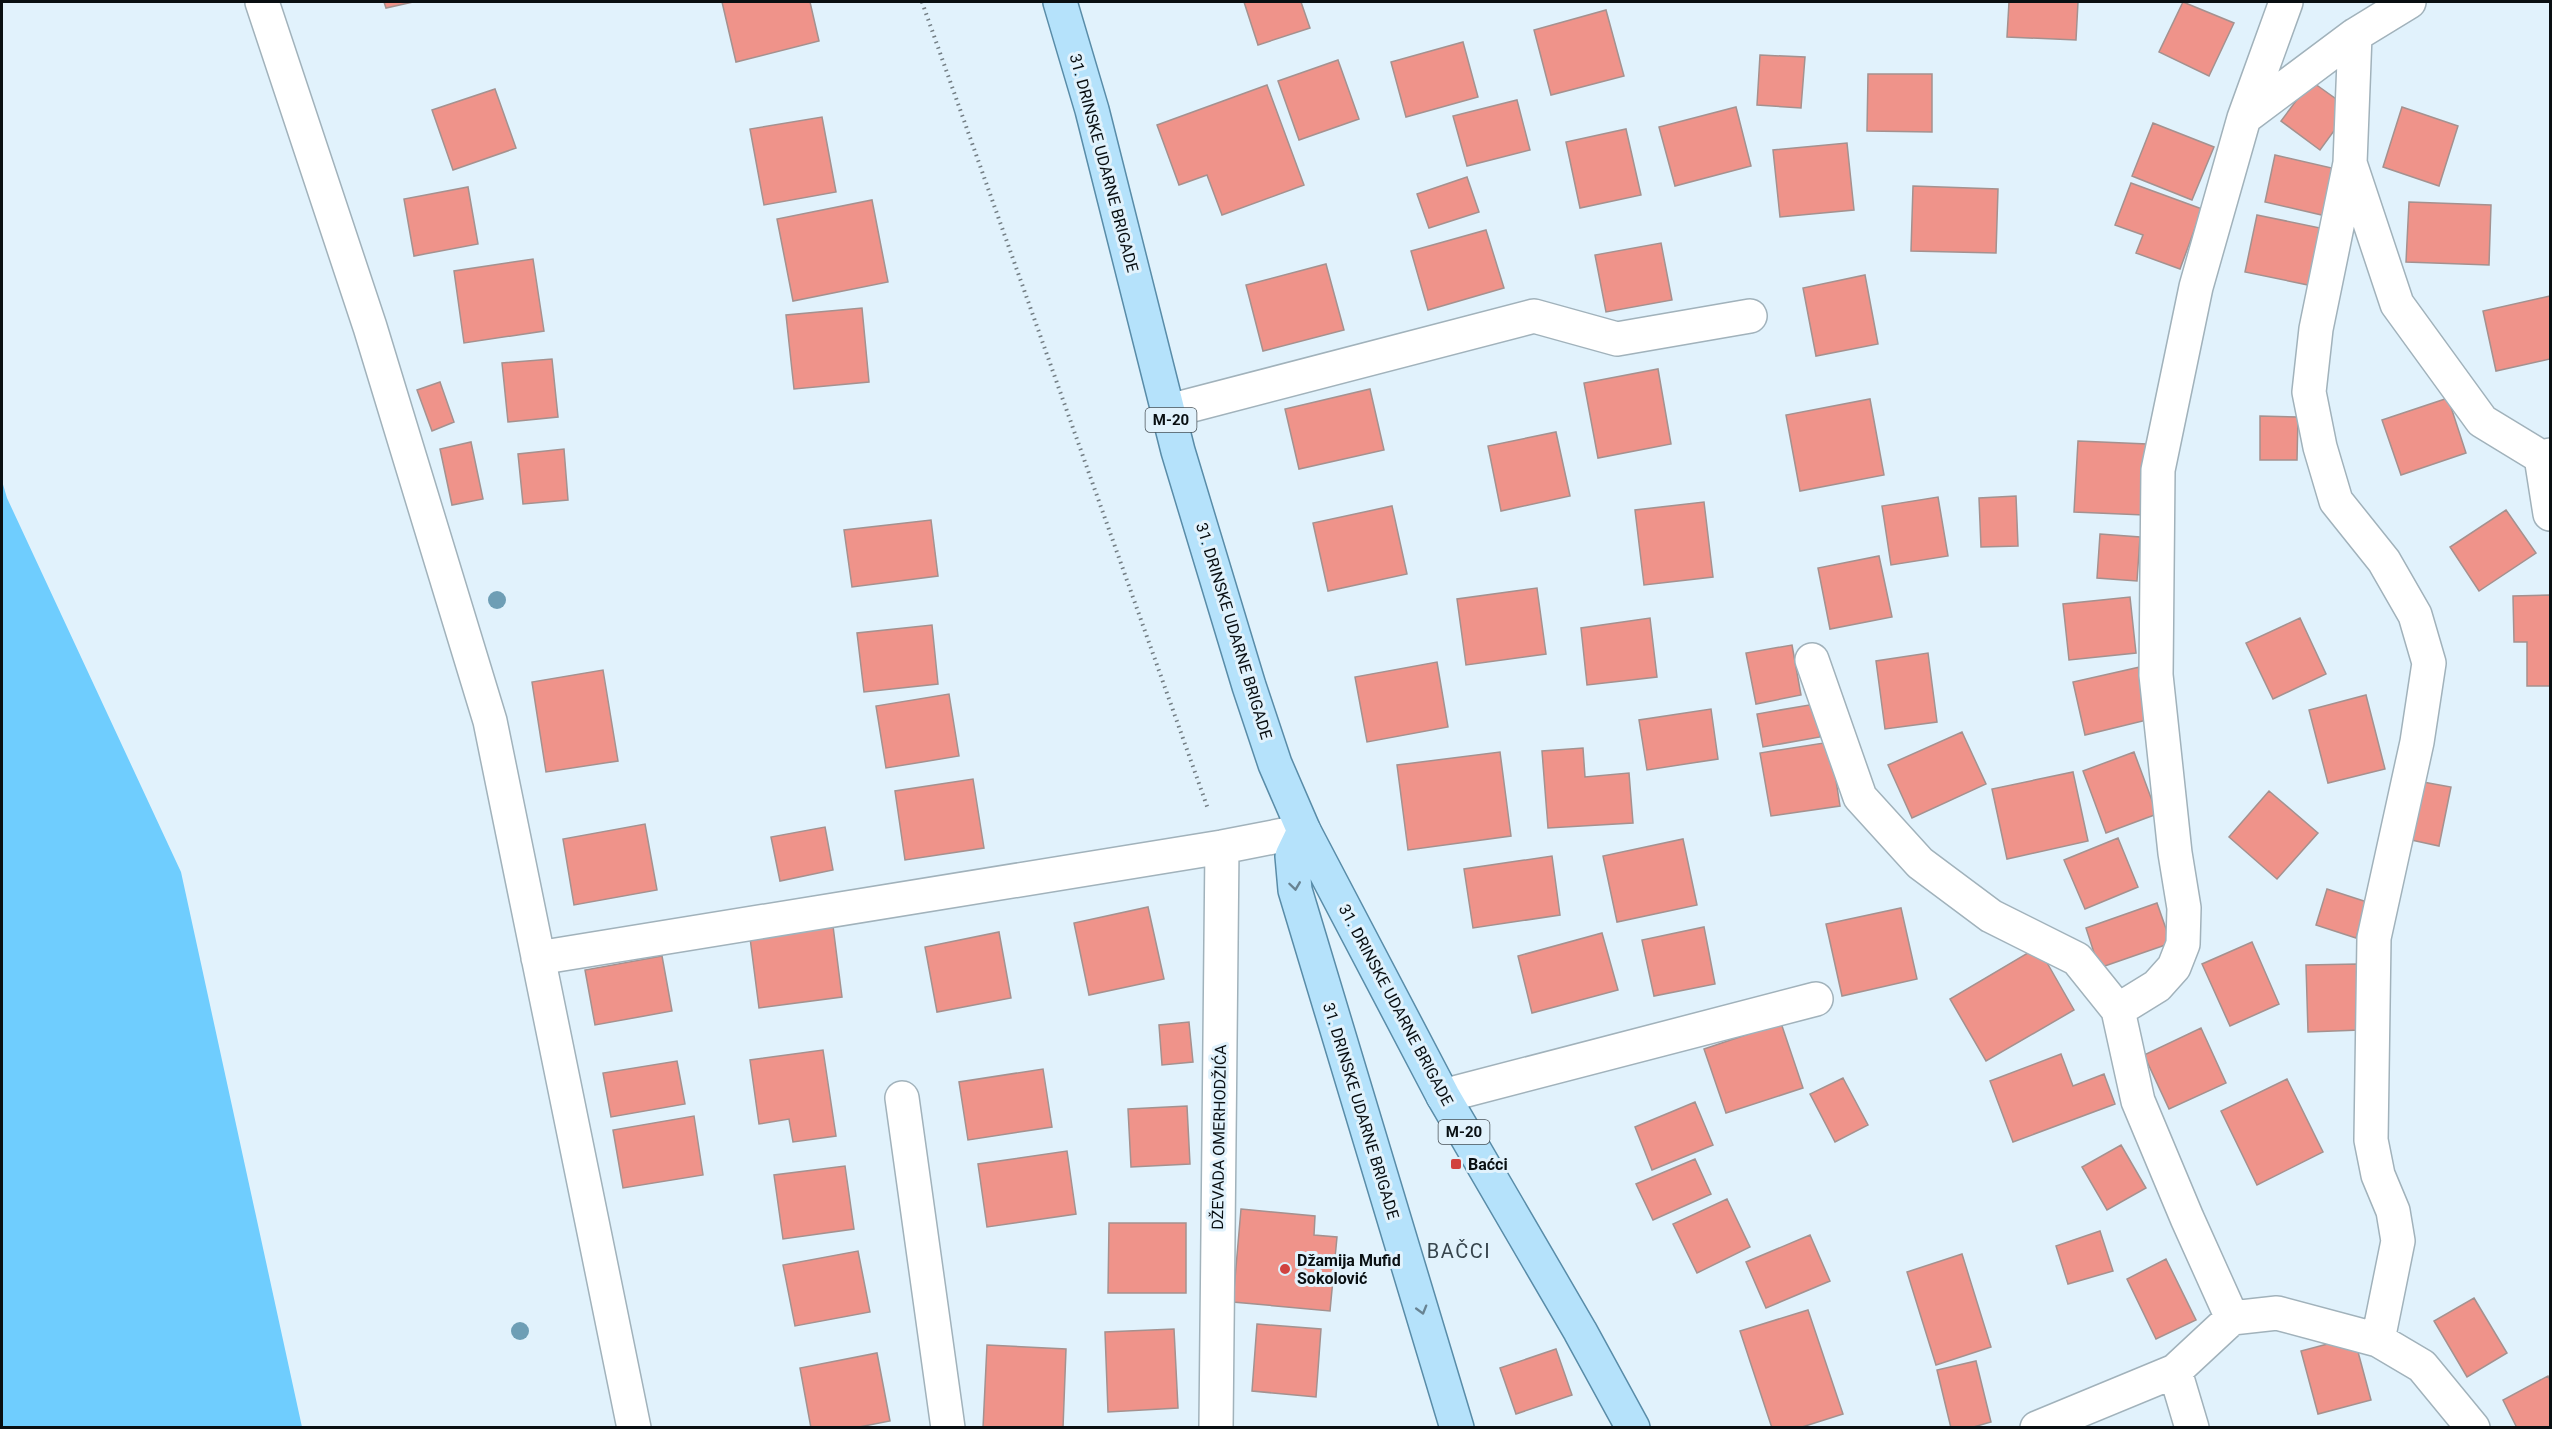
<svg xmlns="http://www.w3.org/2000/svg" width="2552" height="1429" font-family="Roboto,sans-serif">
<rect width="100%" height="100%" fill="#e1f2fc"/>
<!-- water -->
<path fill="#6fcdfe" d="M2,481L7,498L181,872L302,1427H2Z"/>
<!-- building -->
<path fill="#ef938a" stroke="#a4918f" stroke-width="1.5" d="M384,2H413L386,8Z
M722,2H810L819,41L736,62Z
M1244,2H1301L1310,28L1258,45Z
M2009,2H2078L2076,40L2007,37Z
M2183,2L2234,23L2209,76L2159,52Z
M1606,10L1624,76L1551,95L1534,30Z
M1463,42L1478,97L1406,117L1391,62Z
M1760,55L1805,57L1801,108L1757,105Z
M1338,60L1359,119L1299,140L1278,81Z
M1868,74H1932V132L1867,131Z
M2311,81L2350,109L2320,150L2281,121Z
M1267,85L1304,185L1222,215L1207,175L1179,185L1157,125Z
M495,89L516,148L453,170L432,110Z
M1517,100L1530,150L1467,166L1453,116Z
M1736,107L1751,166L1675,186L1659,127Z
M2402,107L2458,126L2439,186L2383,167Z
M822,117L836,192L764,205L750,129Z
M2153,123L2214,147L2192,200L2132,176Z
M1626,129L1641,195L1580,208L1566,142Z
M1847,143L1854,210L1780,217L1773,150Z
M2275,155L2336,169L2326,216L2265,202Z
M1467,177L1479,212L1429,228L1417,194Z
M2131,183L2202,209L2180,269L2136,253L2143,235L2115,225Z
M1913,186L1998,189L1996,253L1911,251Z
M468,187L478,244L414,256L404,199Z
M872,200L888,282L793,301L777,219Z
M2409,202L2491,205L2489,265L2406,262Z
M2257,215L2325,229L2313,286L2245,272Z
M1486,230L1504,288L1428,310L1411,251Z
M1661,243L1672,300L1606,312L1595,255Z
M533,259L544,331L464,343L454,271Z
M1326,264L1344,330L1263,351L1246,285Z
M1865,275L1878,344L1816,356L1803,288Z
M2550,296V359L2496,371L2483,311Z
M862,308L869,382L794,389L786,315Z
M552,359L558,417L508,422L502,363Z
M1658,369L1671,444L1598,458L1584,383Z
M440,382L454,422L432,431L417,390Z
M1370,389L1384,450L1299,469L1285,409Z
M2448,398L2466,453L2401,475L2382,420Z
M1870,399L1884,475L1800,491L1786,415Z
M2260,416L2298,417L2297,460H2260Z
M1556,432L1570,496L1501,511L1488,446Z
M2078,441L2147,444L2144,515L2074,512Z
M471,442L483,499L452,505L440,449Z
M564,449L568,500L523,504L518,454Z
M2016,496L2018,546L1981,547L1979,498Z
M1938,497L1948,556L1891,565L1882,506Z
M1704,502L1713,577L1644,585L1635,510Z
M1392,506L1407,574L1328,591L1313,523Z
M2506,510L2536,553L2479,591L2450,547Z
M931,520L938,576L852,587L844,530Z
M2100,534L2140,537L2137,581L2097,578Z
M1879,556L1892,617L1830,629L1818,568Z
M1537,588L1546,654L1466,665L1457,599Z
M2550,595V686H2527V642H2514L2513,596Z
M2130,597L2136,653L2069,660L2063,604Z
M1650,618L1657,677L1587,685L1581,628Z
M2300,618L2326,674L2273,699L2246,643Z
M932,625L938,684L864,692L857,633Z
M1792,645L1801,695L1756,704L1746,653Z
M1928,653L1937,722L1885,729L1876,661Z
M1437,662L1448,727L1367,742L1355,677Z
M2140,667L2151,719L2085,735L2073,682Z
M603,670L618,761L546,772L532,682Z
M949,694L959,756L886,768L876,706Z
M2366,695L2385,769L2328,783L2309,710Z
M1815,704L1820,737L1763,747L1757,714Z
M1711,709L1718,759L1647,770L1639,720Z
M1962,732L1986,784L1912,818L1888,765Z
M1830,742L1840,806L1771,816L1760,753Z
M1583,748L1585,777L1629,773L1633,823L1548,828L1542,751Z
M1500,752L1511,836L1408,850L1397,765Z
M2134,752L2157,814L2106,833L2083,771Z
M2073,772L2088,841L2007,859L1992,789Z
M973,779L984,848L905,860L895,791Z
M2423,782L2451,787L2439,846L2411,840Z
M2269,791L2318,833L2277,879L2229,837Z
M645,824L657,890L574,905L563,839Z
M825,827L833,870L780,881L771,837Z
M2118,838L2138,887L2085,909L2064,860Z
M1683,839L1697,905L1617,922L1603,856Z
M1552,856L1560,915L1473,928L1464,869Z
M2327,889L2367,902L2356,938L2316,925Z
M2157,903L2171,943L2099,968L2086,928Z
M1148,907L1164,979L1089,995L1074,923Z
M1901,908L1917,979L1842,996L1826,924Z
M833,926L842,997L759,1008L750,938Z
M1704,927L1715,984L1654,996L1642,940Z
M999,932L1011,998L937,1012L925,947Z
M1602,933L1618,990L1532,1013L1518,956Z
M2252,942L2279,1004L2230,1026L2202,964Z
M2038,947L2074,1010L1986,1061L1950,999Z
M662,956L672,1011L595,1025L585,970Z
M2358,964L2360,1030L2308,1032L2306,965Z
M1189,1022L1193,1062L1162,1065L1159,1025Z
M1781,1023L1803,1088L1726,1113L1704,1049Z
M2201,1028L2226,1083L2169,1109L2144,1055Z
M823,1050L836,1136L793,1142L789,1119L759,1124L750,1060Z
M2061,1054L2073,1086L2104,1074L2115,1104L2013,1142L1990,1081Z
M677,1061L685,1104L611,1117L603,1073Z
M1043,1069L1052,1127L968,1140L959,1082Z
M1843,1078L1868,1125L1835,1142L1810,1094Z
M2287,1079L2323,1152L2257,1185L2221,1111Z
M1695,1102L1713,1145L1652,1170L1635,1127Z
M1187,1106L1190,1164L1131,1167L1128,1109Z
M694,1116L703,1175L623,1188L613,1130Z
M2121,1145L2146,1188L2107,1210L2082,1167Z
M1067,1151L1076,1214L987,1227L978,1164Z
M1695,1159L1711,1194L1653,1220L1636,1184Z
M845,1166L854,1229L783,1239L774,1175Z
M1727,1199L1750,1247L1697,1273L1673,1224Z
M1241,1209L1315,1216L1314,1235L1337,1237L1330,1311L1233,1302Z
M1109,1223H1186V1293H1108Z
M2100,1231L2113,1271L2068,1284L2056,1246Z
M1810,1235L1830,1281L1766,1308L1746,1262Z
M858,1251L870,1312L795,1326L783,1265Z
M1962,1254L1991,1347L1936,1365L1907,1272Z
M2166,1259L2196,1320L2156,1339L2127,1279Z
M2474,1298L2507,1353L2467,1377L2434,1321Z
M1808,1310L1843,1414L1799,1428H1772L1740,1331Z
M1257,1324L1321,1329L1316,1397L1252,1391Z
M1174,1329L1178,1408L1108,1412L1105,1332Z
M2354,1337L2371,1400L2318,1414L2301,1351Z
M987,1345L1066,1349L1063,1428H983Z
M1556,1349L1572,1395L1516,1414L1500,1368Z
M877,1353L890,1421L854,1428H811L800,1368Z
M1976,1361L1991,1422L1970,1428H1951L1937,1370Z
M2548,1376L2550,1381V1428H2517L2503,1400Z"/>
<g fill="none" stroke-linecap="round" stroke-linejoin="round">
<!-- minor casing -->
<g stroke="#a1b2bb" stroke-width="36">
<path id="minor" d="M262,2L370,327L490,721L634,1428
M2355,35L2350,163L2397,304L2482,421L2541,457L2550,455
M2244,118L2355,35L2409,2
M2350,163L2316,329L2309,392L2320,447L2336,501L2384,561L2415,615L2429,663L2417,742L2374,938L2371,1140L2378,1175L2393,1211L2398,1241L2378,1340
M1169,411L1534,316L1617,339L1750,316
M2541,457L2550,514
M1812,660L1860,797L1920,863L1991,916L2077,959L2118,1010L2138,1101L2187,1218L2232,1318
M538,958L1222,847L1304,831
M2118,1010L2157,986L2174,967L2183,944L2184,908L2175,853L2156,675L2158,470L2196,287L2244,118L2286,2
M1443,1096L1816,999
M902,1098L948,1428
M2175,1371L2192,1428
M1216,1428L1222,847
M2037,1428L2175,1371L2232,1318L2277,1313L2378,1340L2422,1366L2473,1428"/>
</g>
<!-- major casing -->
<g stroke="#598ca8" stroke-width="36">
<path id="major" d="M1060,2L1092,110L1178,451L1249,686L1275,764L1304,831L1443,1096L1580,1331L1633,1428
M1304,831L1292,856L1295,890L1457,1428"/>
</g>
<!-- path -->
<path stroke="#727d83" stroke-width="4" stroke-dasharray="1.5 4.5" stroke-linecap="butt" d="M922,2L1208,809"/>
<!-- minor -->
<use href="#minor" stroke="#fff" stroke-width="33"/>
<!-- major -->
<use href="#major" stroke="#b5e2fb" stroke-width="33"/>
</g>
<!-- trees -->
<g fill="#6e9eb5">
<circle cx="497" cy="600" r="9"/>
<circle cx="520" cy="1331" r="9"/>
</g>
<!-- one-way arrows -->
<defs><path id="oneway-chevron" d="M-2-3.5L2.5 0L-2 3.5" fill="none" stroke-width="1.6" stroke-linecap="round" stroke-linejoin="round" transform="scale(1.5)"/></defs>
<g stroke="#688392">
<use href="#oneway-chevron" transform="translate(1295 886) rotate(82)"/>
<use href="#oneway-chevron" transform="translate(1422 1310) rotate(74)"/>
</g>
<!-- markers -->
<g fill="#d1423f" stroke="#e1f2fc" stroke-width="2">
<rect x="1450" y="1158" width="12" height="12" rx="3"/>
<circle cx="1285" cy="1269" r="6"/>
</g>
<g text-anchor="middle" dominant-baseline="central" stroke-width="6" stroke-linejoin="round" paint-order="stroke">
<!-- shield labels -->
<g fill="#e1f2fc" stroke="#4a5358" stroke-width="1.5">
<rect x="1145.5" y="408" width="51" height="24" rx="4.5"/>
<rect x="1438.5" y="1120" width="51" height="24" rx="4.5"/>
</g>
<g font-size="15" font-weight="bold" fill="#090f12">
<text x="1171" y="420">M-20</text>
<text x="1464" y="1132">M-20</text>
</g>
<!-- street labels -->
<g font-size="16" fill="#090f12" stroke="#e1f2fc">
<text transform="translate(1104 163) rotate(75)">31. DRINSKE UDARNE BRIGADE</text>
<text transform="translate(1234 631) rotate(73)">31. DRINSKE UDARNE BRIGADE</text>
<text transform="translate(1396 1005) rotate(62)">31. DRINSKE UDARNE BRIGADE</text>
<text transform="translate(1361 1111) rotate(73)">31. DRINSKE UDARNE BRIGADE</text>
<text transform="translate(1219 1137) rotate(-89)">DŽEVADA OMERHODŽIĆA</text>
</g>
<!-- poi labels -->
<g font-size="16" font-weight="bold" fill="#090f12" stroke="#e1f2fc" text-anchor="start">
<text x="1468" y="1164">Baćci</text>
<text x="1297" y="1260">Džamija Mufid<tspan x="1297" dy="18">Sokolović</tspan></text>
</g>
<!-- quarter labels -->
<g font-size="20" letter-spacing="1.5" fill="#37454d" stroke="#e1f2fc">
<text x="1459" y="1251">BAČCI</text>
</g>
</g>
<!-- border -->
<rect width="2552" height="1429" fill="none" stroke="#090f12" stroke-width="6"/>
</svg>
